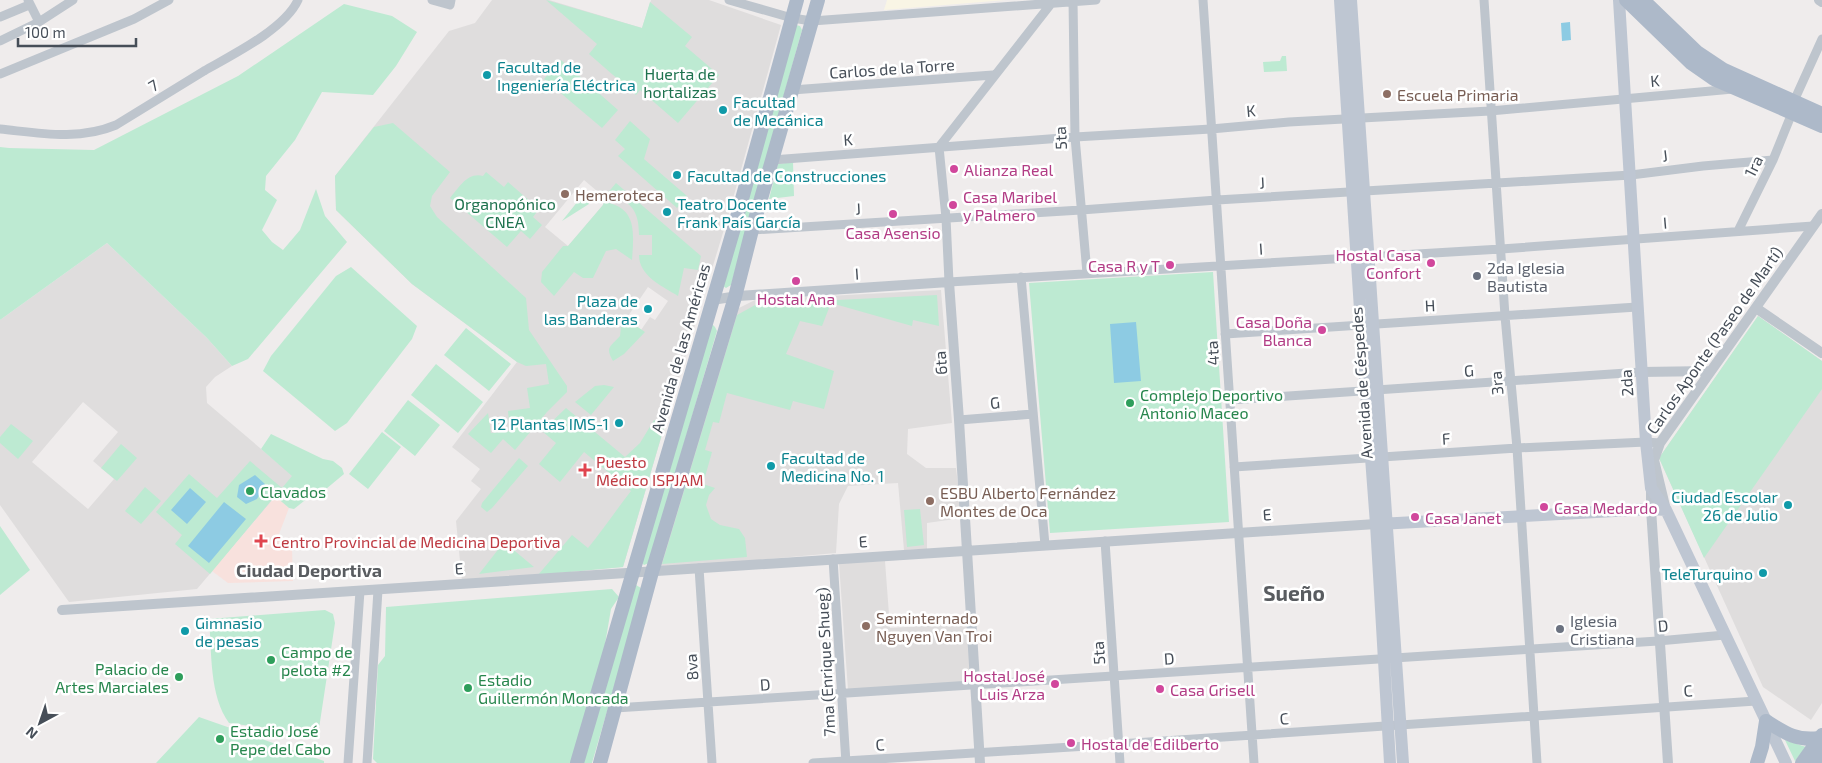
<svg xmlns="http://www.w3.org/2000/svg" width="1822" height="763" font-family="'Exo 2',sans-serif">
<rect width="100%" height="100%" fill="#efecec"/>
<!-- commercial -->
<path fill="#f9f5e5" d="M887,0H1006L884,10Z"/>
<!-- education -->
<path fill="#dfdddd" fill-rule="evenodd" d="M492,0H549L642,28L651,0H709L781,25L729,213L673,397L623,567L462,581L456,521L481,489L471,481L480,469L452,447L517,362L412,284L336,210L335,176L449,31L475,23ZM584,180L604,197L603,205L568,246L545,227ZM648,287L668,301L655,320L650,317L641,330L626,319Z
M107,243L207,338L232,366L215,377L206,387L207,403L293,476L197,589L69,602L0,505V320ZM83,402L118,432L93,461L114,479L88,509L32,462Z
M941,290L952,423L908,429L907,454L926,468H956L962,518L927,523V549L904,550L898,483L848,486L839,504L836,553L656,569L733,311L755,300Z
M1758,316L1822,361V703L1811,720L1763,687L1659,458Z
M885,561L890,628L968,623L972,681L848,690L839,563Z"/>
<!-- medical -->
<path fill="#f8e1dd" d="M276,496L289,508L279,534L292,548L293,581L228,583L212,571Z"/>
<!-- green -->
<path fill="#bdead2" d="M546,0L642,28L650,2L692,37L685,46L719,75L678,123L640,90L636,95L589,54L597,44Z
M344,4L392,16L417,32L396,66L373,95L322,92L295,140L266,176L265,190L277,200L262,230L272,242L283,250L300,230L316,189L325,216L347,242L248,359L232,366L207,338L107,243L0,320V147L9,148L94,150L238,76Z
M796,25L800,26L802,30L731,285L726,288L723,286Z
M1282,56H1286L1287,71L1264,72L1263,62L1280,61Z
M561,60L618,110L602,128L544,79Z
M630,121L650,139L644,159L687,196L677,208L618,156L625,149L615,140Z
M393,123L450,172L432,196L430,206L437,217L526,298L529,330L567,386V392L547,412L515,450L503,439L491,453L468,434L488,413L491,433L510,431L508,411L530,408L527,388L549,384L546,364L526,366L517,362L412,284L336,210L335,176L374,127Z
M793,162L794,196L769,199L778,164Z
M486,172L504,187L508,182L539,209L533,217L542,225L530,239L521,231L507,247L450,198C459,188 467,172 483,176Z
M616,183L701,256L698,270L684,268L678,296C662,286 639,276 639,255H652V235H639C639,209 630,200 606,195Z
M586,191L589,204L562,221Z
M604,202C637,207 634,232 632,260L616,249L606,251L593,278H583L574,272L554,296L541,282L542,272L563,246H568L603,205Z
M351,267L417,326L412,339L347,423L335,431L263,371L271,356L336,276Z
M1213,272L1229,522L1050,533L1029,283Z
M937,295L939,326L913,320L912,326L831,303L822,326L800,321L786,354L834,371L824,409L793,401L790,410L727,393L719,423L713,422L705,450L712,452L703,484L715,488L709,495L706,505L711,519L720,525L739,529L745,538L747,557L662,564L737,315L757,304Z
M1758,316L1822,361V389L1704,558L1659,458Z
M626,319L645,332L624,354L613,361C605,347 610,347 620,336L621,327Z
M713,325L715,327L717,331L649,563L644,565L642,563L710,326Z
M466,328L511,364L489,391L444,355Z
M436,364L483,402L458,433L411,395Z
M604,385L614,387L591,415L575,402L595,386Z
M408,400L440,425L415,456L384,431Z
M566,408L625,457L640,443L654,420L665,424L623,567L538,575L572,535L588,548C603,530 616,510 631,491L584,452L560,482L539,464L556,443L542,431Z
M11,424L33,441L18,459L0,443V437Z
M382,432L401,447L368,489L349,474Z
M271,434L323,459L333,461L342,468L344,474L326,489L314,493L294,509L289,508L275,496L210,574L175,544L182,535L156,512L189,474L217,498L250,461L282,488L292,476L261,449Z
M121,444L137,458L117,481L101,468Z
M519,458L528,466L492,508L487,512L481,507L482,503Z
M145,487L161,501L141,524L125,511Z
M920,509L924,545L907,547L904,510Z
M0,526L30,570L0,595Z
M504,542L534,567L479,574Z
M636,585L641,588L642,591L592,763H582Z
M612,589L619,597L611,609L602,662L572,763H377L373,759L378,665L385,656L386,607Z
M325,610L333,614L335,623L318,735L229,723C209,695 212,653 209,619Z
M199,717L324,761V763H156Z
M1785,740L1806,747L1795,761Z"/>
<!-- water -->
<path fill="#8dcbe3" d="M1570,22L1571,40L1562,41L1561,23Z
M1136,322L1141,381L1114,383L1110,324Z
M255,475L265,484L257,499L246,504L237,497L239,485Z
M190,488L206,502L187,524L171,510Z
M224,502L246,519L209,563L188,546Z"/>
<g fill="none" stroke-linecap="round" stroke-linejoin="round">
<!-- minor -->
<path stroke="#bec5cd" stroke-width="9" d="M28,0L39,22
M432,0L450,5L451,0
M729,0L792,18L812,21L1096,0
M1054,0L939,147L946,218L949,282L1501,249L1813,226
M1073,0L1075,137L1087,273
M1203,0L1254,763
M1484,0L1505,316L1517,448L1537,763
M0,17L29,5
M0,41L39,22L73,0
M0,74L134,19L169,0
M792,90L993,75
M1794,101L1822,39
M0,129C39,133 78,141 116,125C145,107 175,89 204,71C232,55 285,29 298,0
M772,160L1075,137L1211,129L1289,122L1490,111L1733,89
M752,230L1081,210L1217,200L1631,175L1703,166L1773,160
M1738,231L1773,160L1792,113
M1021,277L1045,545
M1225,334L1637,307
M1230,400L1641,372
M959,420L1033,414
M1234,467L1517,448L1646,442L1660,443
M1105,541L1120,763
M833,559L846,763
M699,568L712,763
M615,708L1658,641L1725,635
M348,763L360,591
M367,763L378,590
M813,763L1119,744L1756,701"/>
<!-- tertiary -->
<path stroke="#bec5cd" stroke-width="10" d="M1819,0L1822,2
M712,300L738,296L949,282L959,420L980,763
M1756,308L1822,353
M1641,372L1711,371
M1651,488V509L1668,763
M1665,506L1654,460L1660,443L1822,214
M62,610L1376,524"/>
<!-- secondary -->
<path stroke="#bec6d2" stroke-width="12" d="M1340,0L1361,325L1376,524L1390,763
M1351,0L1403,763
M1619,0L1646,442L1651,488L1666,510L1786,763
M1379,524L1651,509L1666,510"/>
<!-- primary -->
<path stroke="#adb9c9" stroke-width="14" d="M1626,0L1691,63L1714,79L1822,126
M1643,0L1697,52L1724,70L1822,114
M577,763L734,228L797,0
M600,763L652,572L735,297L752,230L818,0
M1757,763L1762,747L1766,721C1785,733 1796,741 1819,738
M1802,763L1822,735
M1813,763L1822,751"/>
</g>
<!-- markers -->
<g fill="#0f9aa8" stroke="#fff" stroke-width="2">
<circle cx="487" cy="75" r="5"/>
<circle cx="723" cy="110" r="5"/>
<circle cx="677" cy="175" r="5"/>
<circle cx="667" cy="212" r="5"/>
<circle cx="648" cy="309" r="5"/>
<circle cx="619" cy="423" r="5"/>
<circle cx="771" cy="466" r="5"/>
<circle cx="1788" cy="505" r="5"/>
<circle cx="1763" cy="573" r="5"/>
<circle cx="185" cy="631" r="5"/>
</g>
<g fill="#8d6e63" stroke="#fff" stroke-width="2">
<circle cx="1387" cy="94" r="5"/>
<circle cx="565" cy="194" r="5"/>
<circle cx="930" cy="501" r="5"/>
<circle cx="866" cy="626" r="5"/>
</g>
<g fill="#d1479c" stroke="#fff" stroke-width="2">
<circle cx="954" cy="169" r="5"/>
<circle cx="953" cy="205" r="5"/>
<circle cx="893" cy="214" r="5"/>
<circle cx="1431" cy="263" r="5"/>
<circle cx="1170" cy="265" r="5"/>
<circle cx="796" cy="281" r="5"/>
<circle cx="1322" cy="330" r="5"/>
<circle cx="1544" cy="507" r="5"/>
<circle cx="1415" cy="517" r="5"/>
<circle cx="1055" cy="684" r="5"/>
<circle cx="1160" cy="689" r="5"/>
<circle cx="1071" cy="743" r="5"/>
</g>
<g fill="#6b7280" stroke="#fff" stroke-width="2">
<circle cx="1477" cy="276" r="5"/>
<circle cx="1560" cy="629" r="5"/>
</g>
<g fill="#2e9e5b" stroke="#fff" stroke-width="2">
<circle cx="1130" cy="403" r="5"/>
<circle cx="250" cy="491" r="5"/>
<circle cx="271" cy="660" r="5"/>
<circle cx="179" cy="677" r="5"/>
<circle cx="468" cy="688" r="5"/>
<circle cx="220" cy="739" r="5"/>
</g>
<g fill="#e0444e" stroke="#fff" stroke-width="2">
<path d="M582.5 462.5h5v5h5v5h-5v5h-5v-5h-5v-5h5z"/>
<path d="M258.5 533.5h5v5h5v5h-5v5h-5v-5h-5v-5h5z"/>
</g>
<g text-anchor="middle" dominant-baseline="central" stroke-width="5" stroke-linejoin="round" paint-order="stroke">
<!-- culture labels -->
<g font-size="16" fill="#0d838f" stroke="#fff" text-anchor="start">
<text x="497" y="66">Facultad de<tspan x="497" dy="18">Ingeniería Eléctrica</tspan></text>
<text x="733" y="101">Facultad<tspan x="733" dy="18">de Mecánica</tspan></text>
<text x="687" y="175">Facultad de Construcciones</text>
<text x="677" y="203">Teatro Docente<tspan x="677" dy="18">Frank País García</tspan></text>
<text x="638" y="300" text-anchor="end">Plaza de<tspan x="638" dy="18">las Banderas</tspan></text>
<text x="609" y="423" text-anchor="end">12 Plantas IMS-1</text>
<text x="781" y="457">Facultad de<tspan x="781" dy="18">Medicina No. 1</tspan></text>
<text x="1778" y="496" text-anchor="end">Ciudad Escolar<tspan x="1778" dy="18">26 de Julio</tspan></text>
<text x="1753" y="573" text-anchor="end">TeleTurquino</text>
<text x="195" y="622">Gimnasio<tspan x="195" dy="18">de pesas</tspan></text>
</g>
<!-- street labels -->
<g font-size="16" fill="#464e58" stroke="#fff">
<text transform="translate(892 68) rotate(-4)">Carlos de la Torre</text>
<text transform="translate(1655 80) rotate(-5)">K</text>
<text transform="translate(153 85) rotate(-31)">7</text>
<text transform="translate(1251 110) rotate(-5)">K</text>
<text transform="translate(1060 138) rotate(-93)">5ta</text>
<text transform="translate(848 139) rotate(-4)">K</text>
<text transform="translate(1665 155) rotate(-7)">J</text>
<text transform="translate(1753 166) rotate(-64)">1ra</text>
<text transform="translate(1262 182) rotate(-3)">J</text>
<text transform="translate(858 208) rotate(-3)">J</text>
<text transform="translate(1665 222) rotate(-5)">I</text>
<text transform="translate(1261 248) rotate(-4)">I</text>
<text transform="translate(857 273) rotate(-4)">I</text>
<text transform="translate(1430 305) rotate(-3)">H</text>
<text transform="translate(1714 340) rotate(-55)">Carlos Aponte (Paseo de Martí)</text>
<text transform="translate(680 348) rotate(-74)">Avenida de las Américas</text>
<text transform="translate(1212 353) rotate(-94)">4ta</text>
<text transform="translate(940 363) rotate(-94)">6ta</text>
<text transform="translate(1469 370) rotate(-3)">G</text>
<text transform="translate(1361 383) rotate(-94)">Avenida de Céspedes</text>
<text transform="translate(1496 383) rotate(-95)">3ra</text>
<text transform="translate(1626 383) rotate(-94)">2da</text>
<text transform="translate(995 402) rotate(-5)">G</text>
<text transform="translate(1446 438) rotate(-4)">F</text>
<text transform="translate(1267 514) rotate(-4)">E</text>
<text transform="translate(863 541) rotate(-4)">E</text>
<text transform="translate(459 568) rotate(-4)">E</text>
<text transform="translate(1663 625) rotate(-5)">D</text>
<text transform="translate(1098 653) rotate(-94)">5ta</text>
<text transform="translate(1169 658) rotate(-4)">D</text>
<text transform="translate(825 662) rotate(-93)">7ma (Enrique Shueg)</text>
<text transform="translate(691 667) rotate(-94)">8va</text>
<text transform="translate(765 684) rotate(-4)">D</text>
<text transform="translate(1688 690) rotate(-3)">C</text>
<text transform="translate(1284 718) rotate(-4)">C</text>
<text transform="translate(880 744) rotate(-3)">C</text>
</g>
<!-- park labels -->
<g font-size="16" fill="#1e724e" stroke="#fff">
<text x="680" y="73">Huerta de<tspan x="680" dy="18">hortalizas</tspan></text>
<text x="505" y="203">Organopónico<tspan x="505" dy="18">CNEA</tspan></text>
</g>
<!-- education labels -->
<g font-size="16" fill="#785e54" stroke="#fff" text-anchor="start">
<text x="1397" y="94">Escuela Primaria</text>
<text x="575" y="194">Hemeroteca</text>
<text x="940" y="492">ESBU Alberto Fernández<tspan x="940" dy="18">Montes de Oca</tspan></text>
<text x="876" y="617">Seminternado<tspan x="876" dy="18">Nguyen Van Troi</tspan></text>
</g>
<!-- hotel labels -->
<g font-size="16" fill="#b23c85" stroke="#fff" text-anchor="start">
<text x="964" y="169">Alianza Real</text>
<text x="963" y="196">Casa Maribel<tspan x="963" dy="18">y Palmero</tspan></text>
<text x="893" y="232" text-anchor="middle">Casa Asensio</text>
<text x="1421" y="254" text-anchor="end">Hostal Casa<tspan x="1421" dy="18">Confort</tspan></text>
<text x="1160" y="265" text-anchor="end">Casa R y T</text>
<text x="796" y="298" text-anchor="middle">Hostal Ana</text>
<text x="1312" y="321" text-anchor="end">Casa Doña<tspan x="1312" dy="18">Blanca</tspan></text>
<text x="1554" y="507">Casa Medardo</text>
<text x="1425" y="517">Casa Janet</text>
<text x="1045" y="675" text-anchor="end">Hostal José<tspan x="1045" dy="18">Luis Arza</tspan></text>
<text x="1170" y="689">Casa Grisell</text>
<text x="1081" y="743">Hostal de Edilberto</text>
</g>
<!-- worship labels -->
<g font-size="16" fill="#5b616d" stroke="#fff" text-anchor="start">
<text x="1487" y="267">2da Iglesia<tspan x="1487" dy="18">Bautista</tspan></text>
<text x="1570" y="620">Iglesia<tspan x="1570" dy="18">Cristiana</tspan></text>
</g>
<!-- leisure labels -->
<g font-size="16" fill="#27864d" stroke="#fff" text-anchor="start">
<text x="1140" y="394">Complejo Deportivo<tspan x="1140" dy="18">Antonio Maceo</tspan></text>
<text x="260" y="491">Clavados</text>
<text x="281" y="651">Campo de<tspan x="281" dy="18">pelota #2</tspan></text>
<text x="169" y="668" text-anchor="end">Palacio de<tspan x="169" dy="18">Artes Marciales</tspan></text>
<text x="478" y="679">Estadio<tspan x="478" dy="18">Guillermón Moncada</tspan></text>
<text x="230" y="730">Estadio José<tspan x="230" dy="18">Pepe del Cabo</tspan></text>
</g>
<!-- health labels -->
<g font-size="16" fill="#be3a42" stroke="#fff" text-anchor="start">
<text x="596" y="461">Puesto<tspan x="596" dy="18">Médico ISPJAM</tspan></text>
<text x="272" y="541">Centro Provincial de Medicina Deportiva</text>
</g>
<!-- neighbourhood labels -->
<g font-size="18" font-weight="bold" fill="#595c60" stroke="#fff">
<text x="309" y="570">Ciudad Deportiva</text>
</g>
<!-- district labels -->
<g font-size="21" font-weight="bold" fill="#595c60" stroke="#fff">
<text x="1294" y="592">Sueño</text>
</g>
</g>
<!-- north arrow -->
<g transform="translate(40 723) rotate(220)" stroke="#ffffff" stroke-width="4" paint-order="stroke">
<path d="M0-4L9 19L0 12L-9 19Z" fill="#464e58"/>
<text y="-8" font-size="14" font-weight="bold" text-anchor="middle" fill="#464e58">N</text>
</g>
<!-- scale -->
<path d="M18 38v8h118v-8" fill="none" stroke="#464e58" stroke-width="2.5"/>
<text x="25" y="38" font-size="15" fill="#464e58" stroke="#ffffff" stroke-width="4" paint-order="stroke">100 m</text>
</svg>
